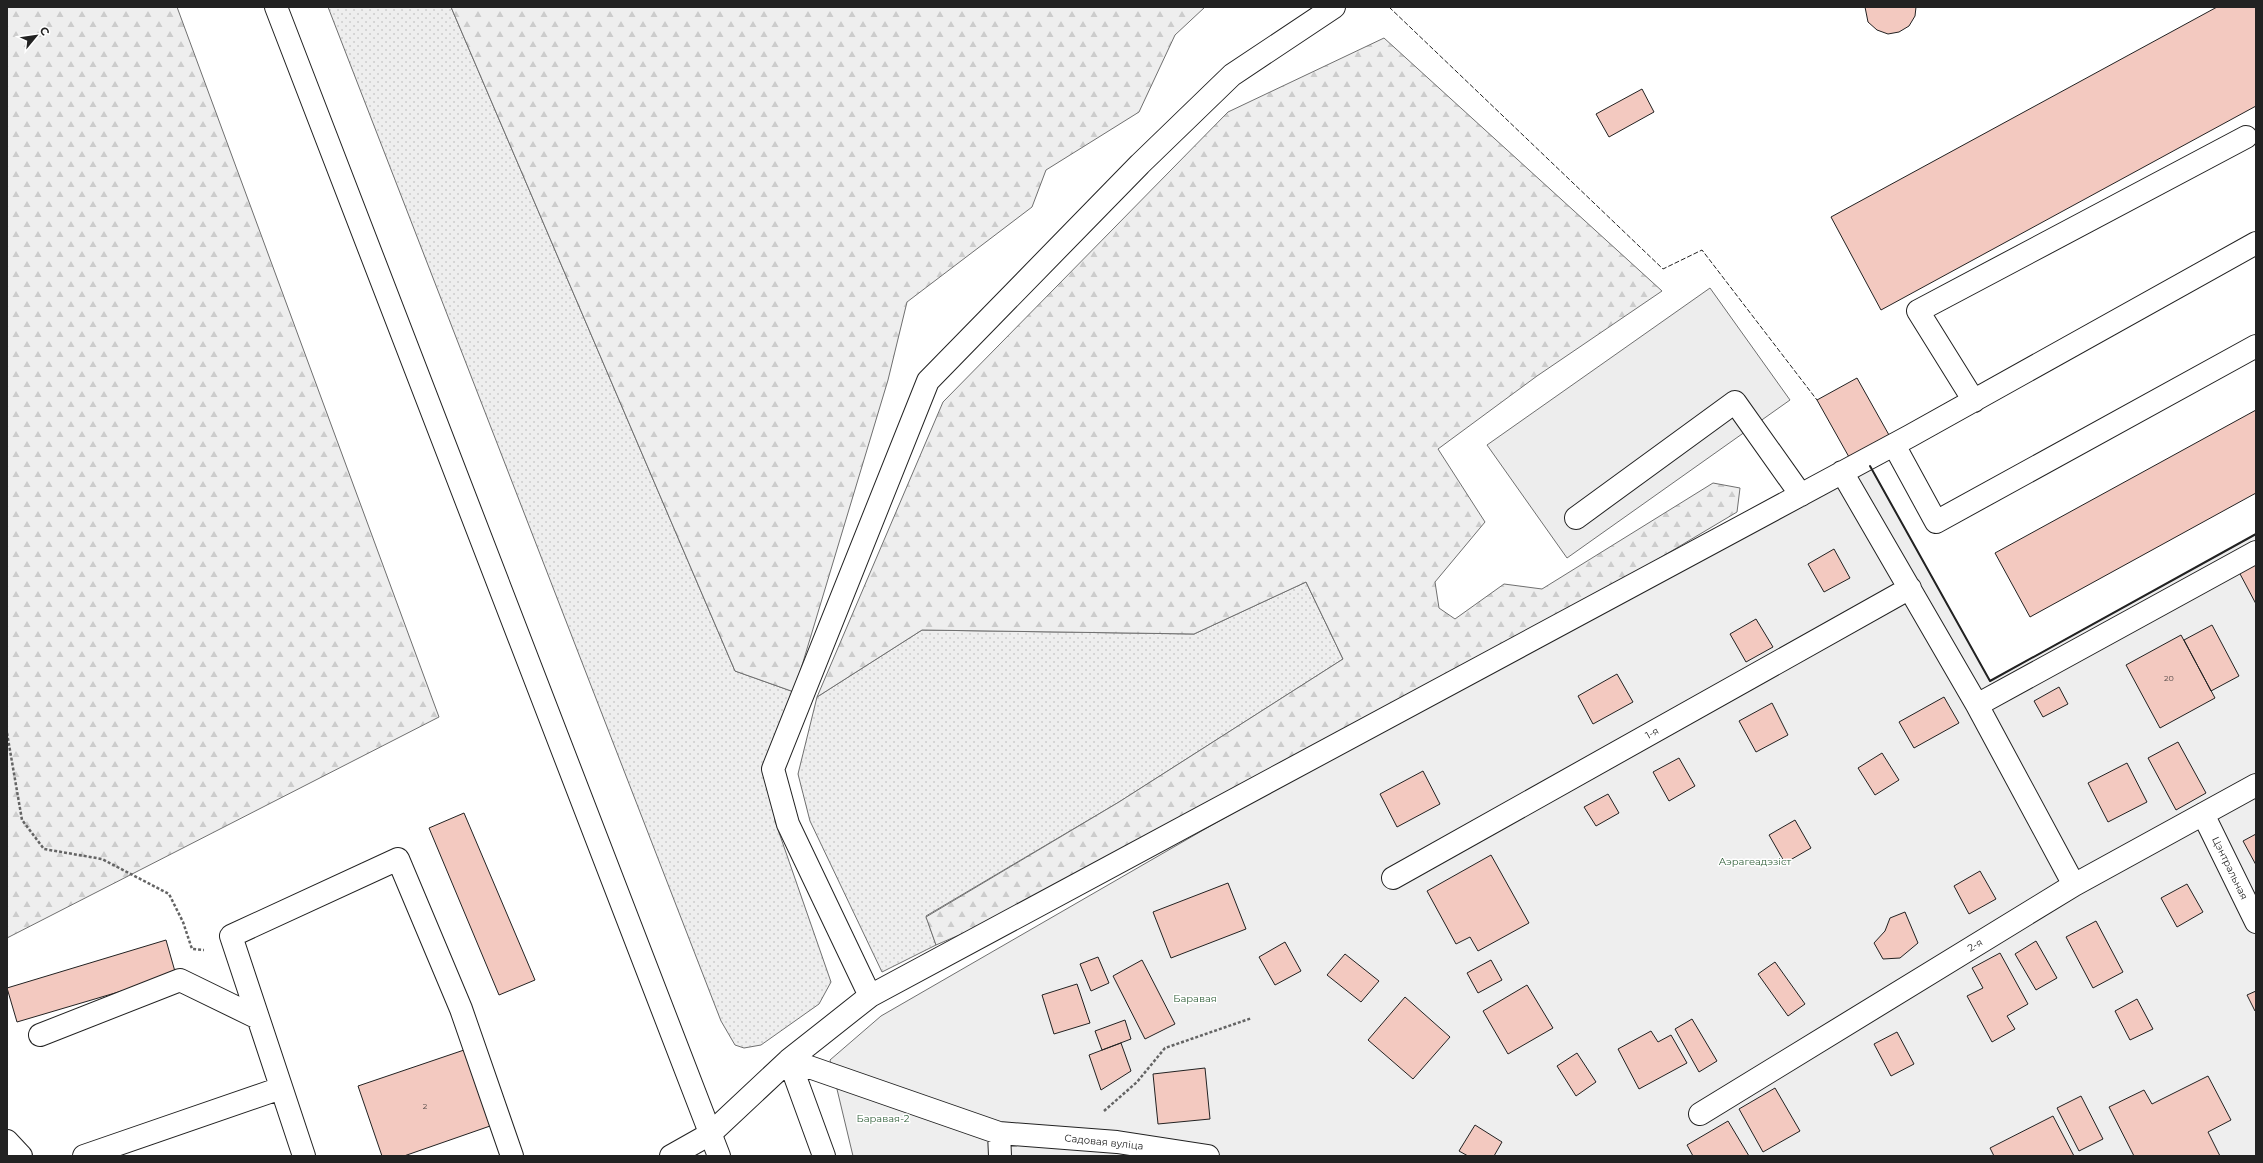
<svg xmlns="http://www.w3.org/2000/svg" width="2263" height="1163" font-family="Montserrat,sans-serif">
<defs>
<pattern id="grass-dots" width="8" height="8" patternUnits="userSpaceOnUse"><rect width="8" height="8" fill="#eee"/><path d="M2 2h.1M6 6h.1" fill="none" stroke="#ccc" stroke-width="1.8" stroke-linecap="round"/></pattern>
<pattern id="forest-firs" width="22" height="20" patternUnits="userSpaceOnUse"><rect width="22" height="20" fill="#eee"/><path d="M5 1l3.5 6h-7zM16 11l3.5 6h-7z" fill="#ccc"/></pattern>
</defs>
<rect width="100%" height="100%" fill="#fff"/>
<!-- grass -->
<path fill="url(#grass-dots)" stroke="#6f6f6f" d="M328,7H451L735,671L794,692L775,792V821L831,982L819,1004L761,1045L744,1048L735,1045L721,1021Z
M1306,582L1343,659L1119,802L926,916L936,945L882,972L810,821L798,774L817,697L922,630L1194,634Z"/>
<!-- forest -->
<path fill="url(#forest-firs)" stroke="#6f6f6f" d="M7,7H177L439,717L7,938Z
M451,7H1205L1175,35L1139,112L1046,170L1032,207L907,302L888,380L794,692L735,671Z
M1384,38L1662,291L1537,376L1438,449L1485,522L1435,582L1439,608L1455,619L1504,584L1542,589L1713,483L1740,488L1737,512L1205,829L936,945L926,917L1119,802L1343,659L1306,582L1194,634L922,630L817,697L943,402L1228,112Z"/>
<!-- garden -->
<path fill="#eee" stroke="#6f6f6f" d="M1866,459L1990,681L2256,534V1156H853L830,1060L881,1016L1205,829Z"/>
<!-- parking -->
<path fill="#ededed" stroke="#6f6f6f" d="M1710,288L1790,400L1567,558L1487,445Z"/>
<!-- building -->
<path fill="#f3c9c0" stroke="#222" d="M1865,7H1916L1915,16L1909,26L1899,32L1888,34L1877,30L1868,22Z
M2217,7H2256V106L1881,310L1831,217Z
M1642,89L1654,112L1609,137L1596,114Z
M1857,378L1889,435L1849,457L1817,400Z
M2256,410V493L2030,617L1995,553Z
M1834,549L1850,578L1824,592L1808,564Z
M2256,563V604L2239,572Z
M1756,619L1773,647L1746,662L1730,634Z
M2212,625L2239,676L2211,691L2184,640Z
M2181,635L2215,698L2160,728L2126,665Z
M1617,674L1633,702L1593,724L1578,696Z
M2059,687L2068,704L2043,717L2034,701Z
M1944,697L1959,723L1914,748L1899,722Z
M1772,703L1788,735L1756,752L1739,721Z
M2178,742L2206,793L2176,810L2148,758Z
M1882,753L1899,780L1875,795L1858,768Z
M1679,758L1695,786L1669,801L1653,772Z
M2127,763L2147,802L2108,822L2088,783Z
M1423,771L1440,804L1397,827L1380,794Z
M1608,794L1619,813L1596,826L1584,807Z
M464,813L535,980L499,995L429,828Z
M1795,820L1811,848L1785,863L1769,835Z
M2256,834V865L2243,841Z
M1491,855L1529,923L1478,951L1470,937L1456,944L1427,891Z
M1980,871L1996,899L1969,914L1954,886Z
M1228,883L1246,929L1171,958L1153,912Z
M2187,884L2203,912L2177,927L2161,898Z
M1905,912L1918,943L1900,958L1883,959L1874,943L1885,931L1890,918Z
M2096,921L2123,972L2093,988L2066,937Z
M166,940L176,975L17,1022L7,988Z
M2036,941L2057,978L2036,990L2015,954Z
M1285,942L1301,971L1275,985L1259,957Z
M2000,953L2028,1004L2007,1016L2015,1029L1992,1042L1967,996L1983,988L1972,968Z
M1345,954L1379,981L1361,1002L1327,975Z
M1098,957L1109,983L1091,991L1080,964Z
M1142,960L1175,1024L1145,1039L1113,976Z
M1491,960L1502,980L1478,993L1467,973Z
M1775,962L1805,1004L1788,1016L1758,974Z
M1077,984L1090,1023L1054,1034L1042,995Z
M1527,985L1553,1028L1508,1054L1483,1011Z
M2256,991V1011H2255L2247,995Z
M1405,997L1450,1037L1413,1079L1368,1040Z
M2137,999L2153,1029L2130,1040L2115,1011Z
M1692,1019L1717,1061L1699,1072L1675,1029Z
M1125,1020L1131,1039L1102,1050L1095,1031Z
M1651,1031L1658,1042L1671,1035L1687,1063L1639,1089L1618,1049Z
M1897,1032L1914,1064L1891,1076L1874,1044Z
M1121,1043L1131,1071L1101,1090L1089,1055Z
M467,1049L493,1125L404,1156H382L358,1086Z
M1577,1053L1596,1082L1576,1096L1557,1066Z
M1205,1068L1210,1119L1158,1124L1153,1074Z
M2208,1076L2231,1120L2208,1132L2220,1156H2134L2109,1107L2144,1090L2152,1104Z
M1775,1088L1800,1131L1763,1152L1739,1109Z
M2081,1096L2103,1139L2079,1151L2057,1108Z
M2053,1116L2074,1156H1994L1990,1148Z
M1728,1121L1749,1156H1693L1687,1145Z
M1475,1125L1502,1142L1494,1156H1468L1459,1151Z"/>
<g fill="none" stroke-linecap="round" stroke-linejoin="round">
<!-- minor casing -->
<g stroke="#222" stroke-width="24">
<path id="minor" d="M1974,401L1918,311L2246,137
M1894,445L1936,522L2256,346
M1842,472L1977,705L2074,885
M1576,518L1735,402L1801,495
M1977,705L2256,552
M2203,814L2256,922
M1393,878L1910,588
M870,996L788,824L773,769L928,381L1140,164L1232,75L1334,7
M40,1035L180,980L258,1018
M789,1060L999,1133L1117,1142L1208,1156
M789,1060L824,1156
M1700,1114L2074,885L2256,785
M999,1133L1000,1156
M7,1141L21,1156
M84,1156L281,1088
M304,1156L231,936L398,859L461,1009L512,1156
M671,1156L710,1134L789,1060L870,996L1910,436L2256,243"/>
</g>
<!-- major casing -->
<g stroke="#222" stroke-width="24">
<path id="major" d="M276,7L719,1156"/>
</g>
<!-- path -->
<path stroke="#646464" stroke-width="2.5" stroke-dasharray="3 2" stroke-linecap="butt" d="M7,733L22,820L44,849L102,859L169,894L183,922L192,949L204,950
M1104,1111L1137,1082L1165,1048L1252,1018"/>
<!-- minor -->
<use href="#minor" stroke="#fff" stroke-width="22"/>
<!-- major -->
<use href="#major" stroke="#fff" stroke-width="22"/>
<!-- fence -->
<path stroke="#222" stroke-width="1" stroke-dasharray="5 2" stroke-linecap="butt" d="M1389,7L1663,269L1702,250L1817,400"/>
<!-- wall -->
<path stroke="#222" stroke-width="2" d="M1870,466L1990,681L2256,534"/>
</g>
<g text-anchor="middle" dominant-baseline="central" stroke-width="3" stroke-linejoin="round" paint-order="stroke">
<!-- number labels -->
<g font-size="8" fill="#564c4a">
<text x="2169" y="678">20</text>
<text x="425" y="1106">2</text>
</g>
<!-- street labels -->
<g font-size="10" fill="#222" stroke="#fff">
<text transform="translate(1652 733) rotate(-29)">1-я</text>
<text transform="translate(2230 868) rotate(64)">Цэнтральная</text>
<text transform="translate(1975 945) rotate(-31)">2-я</text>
<text transform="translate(1104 1142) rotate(6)">Садовая вуліца</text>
</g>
<!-- park labels -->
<g font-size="10" fill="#2f5e38" stroke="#fff">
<text x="1755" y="861">Аэрагеадэзіст</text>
<text x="1195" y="998">Баравая</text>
<text x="883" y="1118">Баравая-2</text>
</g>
</g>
<!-- border -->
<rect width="2263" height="1163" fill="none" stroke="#222222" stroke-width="16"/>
<!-- north arrow -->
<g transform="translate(36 36) rotate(61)" stroke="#ffffff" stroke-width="3" paint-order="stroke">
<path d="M0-3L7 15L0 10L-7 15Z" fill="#222222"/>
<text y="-6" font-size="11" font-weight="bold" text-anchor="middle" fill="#222222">С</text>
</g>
</svg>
